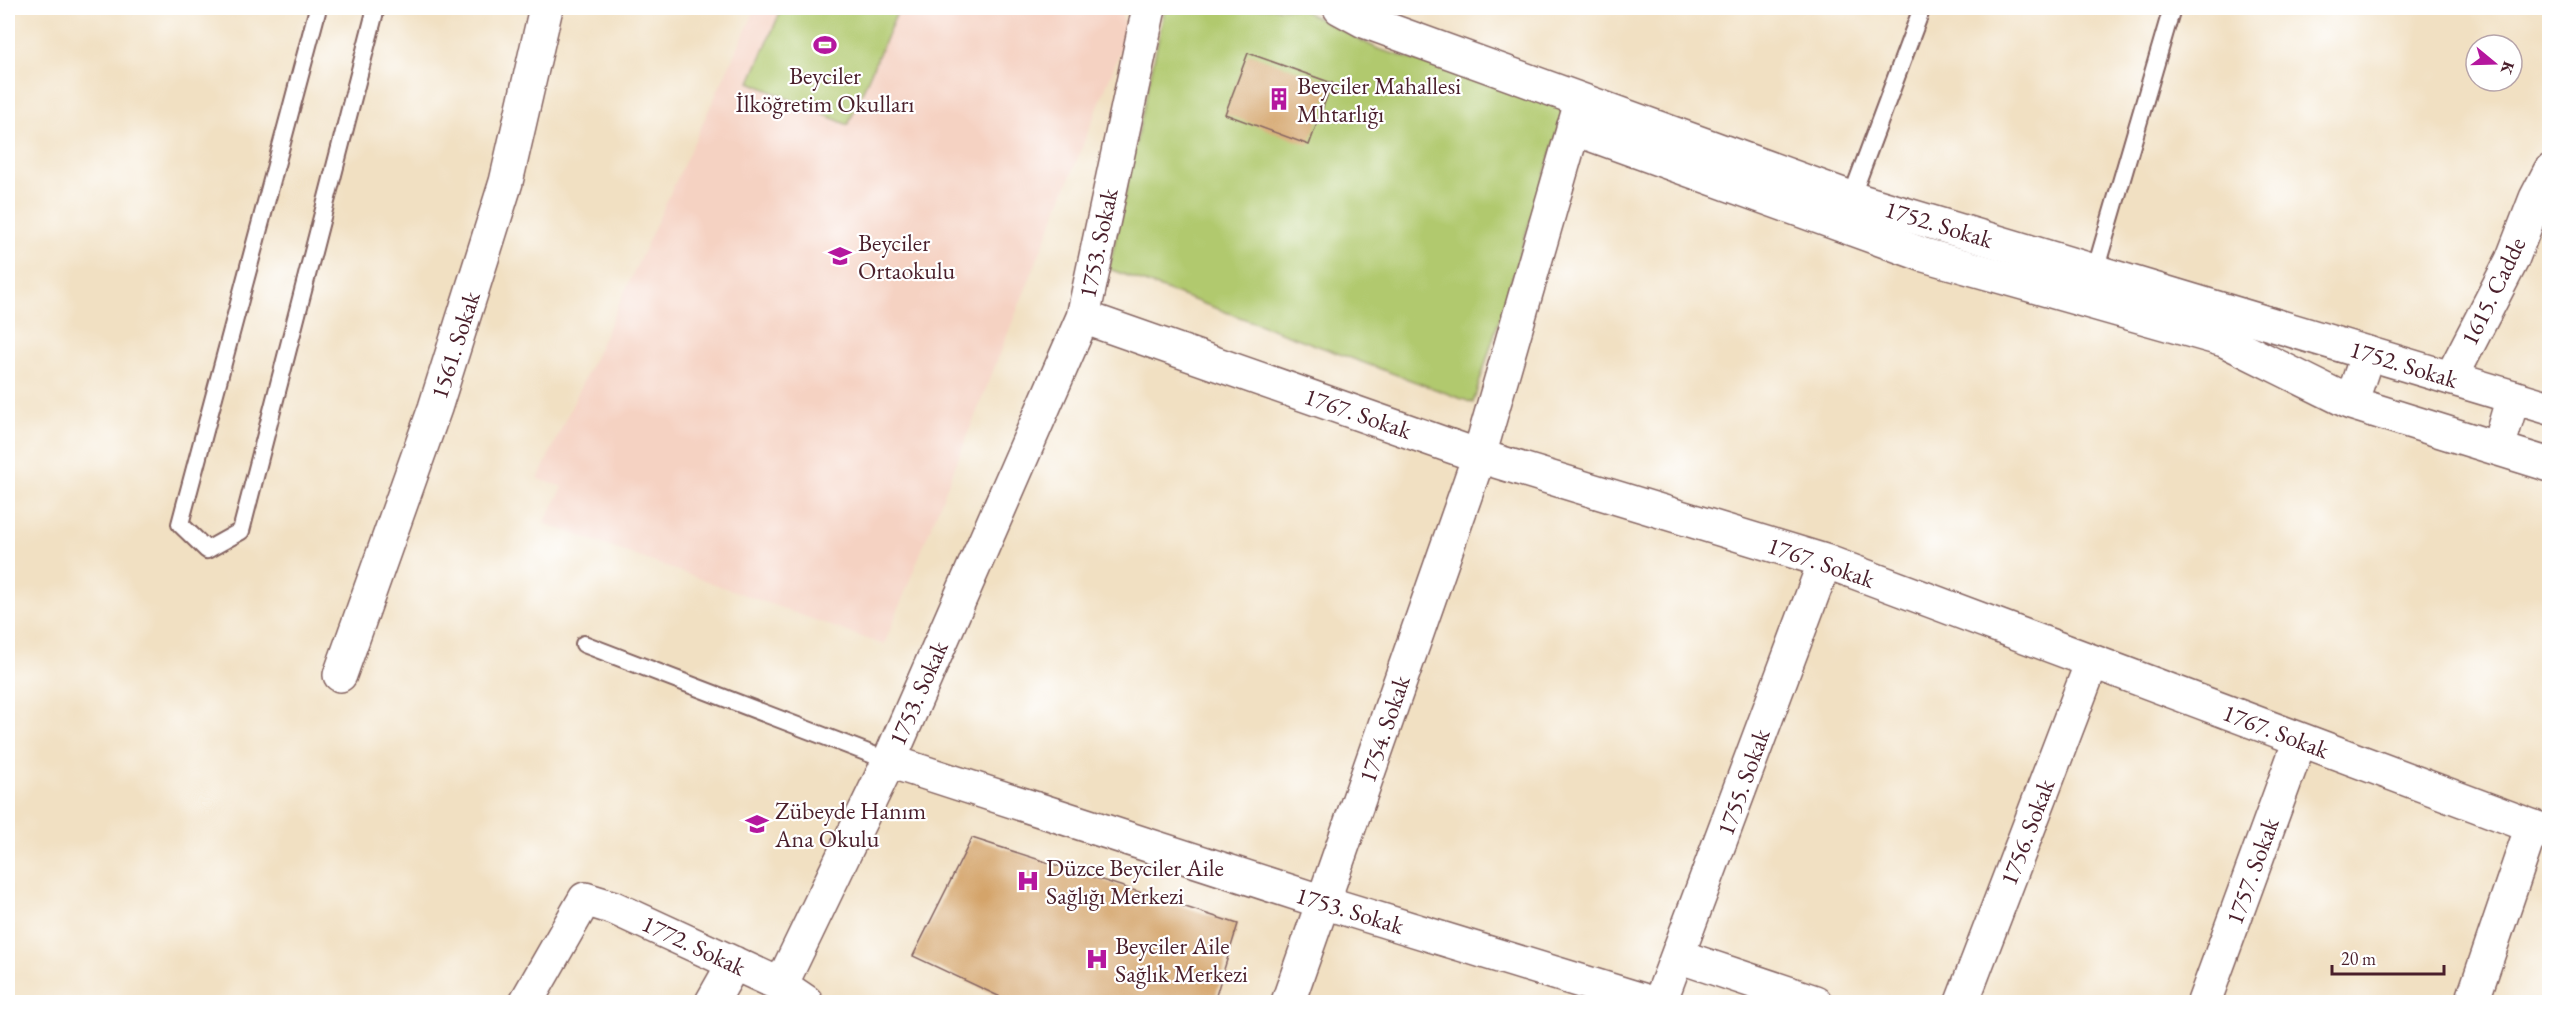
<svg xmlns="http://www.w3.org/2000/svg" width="2557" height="1010" font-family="'EB Garamond',serif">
<rect width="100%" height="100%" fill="#fff"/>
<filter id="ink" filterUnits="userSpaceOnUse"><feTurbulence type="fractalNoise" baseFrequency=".0167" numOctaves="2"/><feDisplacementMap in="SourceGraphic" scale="12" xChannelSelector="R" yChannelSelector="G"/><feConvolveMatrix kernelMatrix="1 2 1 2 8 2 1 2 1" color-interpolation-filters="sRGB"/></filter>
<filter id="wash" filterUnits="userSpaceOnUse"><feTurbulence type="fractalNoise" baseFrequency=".008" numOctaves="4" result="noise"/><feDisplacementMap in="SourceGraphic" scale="24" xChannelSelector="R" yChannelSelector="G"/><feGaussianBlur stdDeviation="1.35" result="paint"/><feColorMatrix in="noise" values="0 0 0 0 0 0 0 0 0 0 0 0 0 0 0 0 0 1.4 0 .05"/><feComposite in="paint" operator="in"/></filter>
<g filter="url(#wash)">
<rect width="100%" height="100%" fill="#f1e0c2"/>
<!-- built -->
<path fill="#f5d2c2" d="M756,8H1120L1127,34L884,645L544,523L563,487L538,479Z"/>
<!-- green -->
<path fill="#b1c96e" stroke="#7e744c" stroke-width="1.5" d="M782,8H899L848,125L750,82Z
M1165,8H1298L1378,49L1566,106L1473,403L1109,269Z"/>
<g id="blocks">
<!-- building -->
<path fill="#d4a46a" d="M1248,53L1332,83L1309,145L1225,114Z
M972,838L1238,924L1214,1002H1011L913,956Z"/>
</g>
</g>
<g filter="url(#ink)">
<use href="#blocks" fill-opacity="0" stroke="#846360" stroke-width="1.5"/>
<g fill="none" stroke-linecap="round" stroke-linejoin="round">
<!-- service casing -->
<g stroke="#846360" stroke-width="20">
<path id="service" d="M318,8L180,524L207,550L241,531L376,8
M1851,198L1922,8
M2095,271L2172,8
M584,644L889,761"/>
</g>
<!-- minor casing -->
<g stroke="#846360" stroke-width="36">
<path id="minor" d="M1573,128L1924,255L2224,340L2351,403L2550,465
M1083,317L1479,456L1825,561L2550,833
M2451,378L2512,260L2536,198L2550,171
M2351,403L2368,353
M2498,448L2513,397
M340,675L435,408L506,182L546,8
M889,761L1323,902L1649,1002
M1678,956L1815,1002
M781,985L806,1002
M526,1002L585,899L614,908L781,985L889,761L1083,317L1149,8
M712,1002L734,963
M1288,1002L1479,456L1579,109
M1660,1002L1825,561
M1962,1002L2092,662
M2204,1002L2300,740
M2472,1002L2532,826"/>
</g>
<!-- tertiary casing -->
<g stroke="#846360" stroke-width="36">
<path id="tertiary" d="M1340,8L1364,21L1851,198L2550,408"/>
</g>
<!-- service -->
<use href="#service" stroke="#fff" stroke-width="16"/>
<!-- minor -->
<use href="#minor" stroke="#fff" stroke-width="33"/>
<!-- tertiary -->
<use href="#tertiary" stroke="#fff" stroke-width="33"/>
</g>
</g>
<!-- icons -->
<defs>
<g id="stadium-bare" transform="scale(1.8)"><path d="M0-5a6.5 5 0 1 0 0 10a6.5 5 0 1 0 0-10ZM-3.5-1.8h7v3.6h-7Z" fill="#b5179e" stroke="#fff" stroke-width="2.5" paint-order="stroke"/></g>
<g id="building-bare" transform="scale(1.8)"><path d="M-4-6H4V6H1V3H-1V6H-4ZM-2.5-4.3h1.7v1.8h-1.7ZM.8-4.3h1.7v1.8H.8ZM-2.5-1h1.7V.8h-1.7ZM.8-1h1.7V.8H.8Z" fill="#b5179e" stroke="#fff" stroke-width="2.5" paint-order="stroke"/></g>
<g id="school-bare" transform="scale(1.8)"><path d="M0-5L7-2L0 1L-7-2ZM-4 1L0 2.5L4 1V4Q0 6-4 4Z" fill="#b5179e" stroke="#fff" stroke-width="2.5" paint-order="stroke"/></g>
<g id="hospital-bare" transform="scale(1.8)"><path d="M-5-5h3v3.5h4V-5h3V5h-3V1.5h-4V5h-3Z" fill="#b5179e" stroke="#fff" stroke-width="2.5" paint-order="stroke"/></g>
</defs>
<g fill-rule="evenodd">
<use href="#stadium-bare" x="825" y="45"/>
<use href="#building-bare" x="1279" y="99"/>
<use href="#school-bare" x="840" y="256"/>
<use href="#school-bare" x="757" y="824"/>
<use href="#hospital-bare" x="1028" y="881"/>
<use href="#hospital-bare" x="1097" y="959"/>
</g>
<g text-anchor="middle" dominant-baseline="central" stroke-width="4.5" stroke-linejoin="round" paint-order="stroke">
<!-- poi labels -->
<g font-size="24" fill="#4a1f2b" stroke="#fff" text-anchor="start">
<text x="825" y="75" text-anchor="middle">Beyciler<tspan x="825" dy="28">İlköğretim Okulları</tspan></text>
<text x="1297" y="85">Beyciler Mahallesi<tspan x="1297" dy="28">Mhtarlığı</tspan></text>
<text x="858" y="242">Beyciler<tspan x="858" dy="28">Ortaokulu</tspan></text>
<text x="775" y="810">Zübeyde Hanım<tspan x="775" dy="28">Ana Okulu</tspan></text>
<text x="1046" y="867">Düzce Beyciler Aile<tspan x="1046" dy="28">Sağlığı Merkezi</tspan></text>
<text x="1115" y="945">Beyciler Aile<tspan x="1115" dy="28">Sağlık Merkezi</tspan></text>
</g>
<!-- street labels -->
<g font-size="24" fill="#4a1f2b" stroke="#fff">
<text transform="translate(1939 224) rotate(17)">1752. Sokak</text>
<text transform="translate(1098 243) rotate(-78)">1753. Sokak</text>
<text transform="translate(2493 291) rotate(-64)">1615. Cadde</text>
<text transform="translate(455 345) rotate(-72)">1561. Sokak</text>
<text transform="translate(2404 364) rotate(17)">1752. Sokak</text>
<text transform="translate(1358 413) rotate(19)">1767. Sokak</text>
<text transform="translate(1821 562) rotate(19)">1767. Sokak</text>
<text transform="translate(918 693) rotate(-66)">1753. Sokak</text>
<text transform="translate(1384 729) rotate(-71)">1754. Sokak</text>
<text transform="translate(2276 731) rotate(21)">1767. Sokak</text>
<text transform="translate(1743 782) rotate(-70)">1755. Sokak</text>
<text transform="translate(2027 832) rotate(-69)">1756. Sokak</text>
<text transform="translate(2252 871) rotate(-70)">1757. Sokak</text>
<text transform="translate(1350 910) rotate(17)">1753. Sokak</text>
<text transform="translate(694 945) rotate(25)">1772. Sokak</text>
</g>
</g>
<!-- margin -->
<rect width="2557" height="1010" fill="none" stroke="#fff" stroke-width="30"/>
<!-- north arrow -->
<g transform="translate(2494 63) rotate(109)"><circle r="28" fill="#ffffff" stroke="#b7a5aa" stroke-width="1.5"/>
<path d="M0-4.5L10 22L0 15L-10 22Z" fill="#b5179e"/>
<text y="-9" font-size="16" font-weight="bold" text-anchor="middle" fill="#4a1f2b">K</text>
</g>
<!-- scale -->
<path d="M2332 965v9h112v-9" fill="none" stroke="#4a1f2b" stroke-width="3"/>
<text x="2341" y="965" font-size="18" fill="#4a1f2b" stroke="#ffffff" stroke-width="4.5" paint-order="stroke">20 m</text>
</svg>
